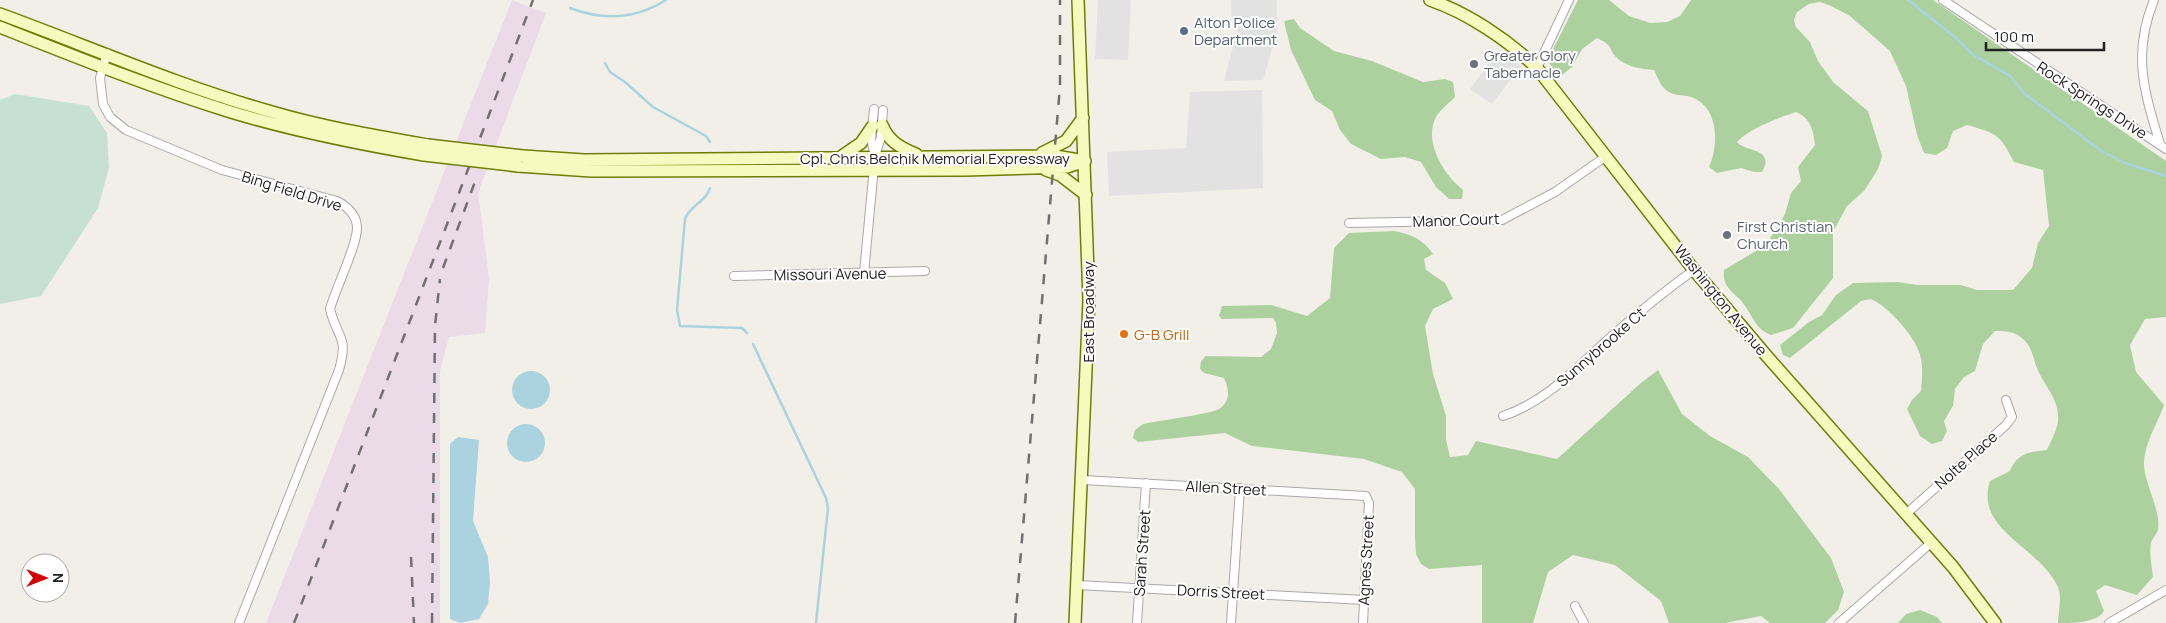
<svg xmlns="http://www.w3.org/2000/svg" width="2166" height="623" font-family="Manrope,sans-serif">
<rect width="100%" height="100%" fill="#f2efe9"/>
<!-- industrial -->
<path fill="#ebdbe8" d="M512,0L546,13L478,193L489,278L485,333L449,337L440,371V623H266Z"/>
<!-- forest -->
<path fill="#add19e" d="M1578,0H1609L1629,16L1650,23L1667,22L1680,16L1691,0H1933L2166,161V317L2145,319L2130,345L2136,372L2164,405C2157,425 2143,445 2144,466C2146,487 2161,511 2158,530C2157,534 2152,538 2151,543C2149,554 2152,567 2153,577L2137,595L2105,585L2096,591L2104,611C2097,623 2074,623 2058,623C2058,611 2063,597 2057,585C2039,547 1974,530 1990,481L2010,471C2017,453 2029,452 2047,450C2051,441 2057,430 2058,421C2060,399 2044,386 2037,368C2033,358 2032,347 2024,340C2015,331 2006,331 1995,331L1983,344L1975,371L1964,377L1955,389L1953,406L1944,421L1947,431L1942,441L1932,444L1920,436L1907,409L1912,400L1921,391C1922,380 1923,369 1921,359C1918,339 1889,307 1871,299L1861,301L1790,358L1783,355L1780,345L1809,322L1822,315L1836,295L1853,283L1898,282L1917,285H1961L1977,290H2013L2032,268L2038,243L2049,226L2043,170L2014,162C1999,133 1997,134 1967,125L1953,131L1947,148L1936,155L1924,153L1917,135L1906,86L1890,51L1850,16L1831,6L1820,2L1809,4L1797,12L1794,20L1796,27L1810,42L1818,61L1833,82L1868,111L1882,156L1878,169L1864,191L1847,206L1833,232V278L1793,328L1771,335C1755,329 1753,316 1743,303C1734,292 1722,288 1724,270L1766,245L1785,214L1791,193L1801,181L1798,167L1815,145C1813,129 1811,119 1796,112C1778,118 1750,128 1737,142C1745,152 1776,148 1762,172H1754L1741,168L1717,173L1709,167C1719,144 1719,107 1691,97C1683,94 1674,97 1666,90C1661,87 1657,76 1654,70C1641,69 1626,67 1616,57C1607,47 1614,46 1597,38L1582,49L1572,67L1562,75L1553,70L1548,59Z
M1294,19L1300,28L1334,51L1372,61L1423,82L1445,79L1453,82L1455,97C1449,103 1440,110 1436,117C1423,142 1444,175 1463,190L1462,199H1449L1436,187L1421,162L1405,157L1381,159L1351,144L1340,130L1332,111L1315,100L1291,50L1284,21Z
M1394,231C1411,234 1423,239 1433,254L1424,259L1426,270L1445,283L1453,299L1433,309L1425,326L1433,374L1446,416V440L1450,457L1468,455L1476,441L1557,459L1642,382L1658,370L1682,414L1710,436L1748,457L1779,489L1831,558L1844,592L1838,610L1825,623H1770L1761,616L1725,623H1669L1661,601L1615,565L1573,555L1548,572L1533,623H1482V565L1429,569L1421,564L1416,554L1415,539V489L1402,472L1364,459L1252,446L1225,433L1138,442L1133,438L1135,430L1143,424C1156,421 1211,414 1219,409C1231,401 1229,389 1224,378L1204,373L1200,369L1201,361L1206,356L1261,357L1271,349L1277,333L1276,323L1273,318L1222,319L1219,316L1222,306L1271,305L1307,316L1330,298L1334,248L1349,233Z
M1920,610L1937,617L1942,623H1898L1906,614Z"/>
<!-- wetland -->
<path fill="#c6e0d4" d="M15,94L89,106L107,133L109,168L98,208L41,296L0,304V100Z"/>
<!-- parking -->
<path fill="#e2e2e2" d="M1098,0H1131L1128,60L1095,59Z
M1231,0H1277V31L1263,80L1224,81L1240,21H1232Z
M1499,50L1521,66L1492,104L1470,89Z
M1262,90L1263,188L1109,196L1107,152L1186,148L1190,92Z"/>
<!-- water -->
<path fill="#aad3df" d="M512 390a19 19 0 1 1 38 0a19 19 0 1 1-38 0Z
M507 443a19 19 0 1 1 38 0a19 19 0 1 1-38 0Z
M458,437L479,440L473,521L488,557L490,582L488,604L479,619L460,623L450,619V444Z"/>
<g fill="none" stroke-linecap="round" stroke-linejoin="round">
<!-- stream -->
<path stroke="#aad3df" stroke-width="2.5" d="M1908,0L1956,38L1972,54L2010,76L2025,94L2100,150L2125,163L2166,176
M570,8C604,21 636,19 666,0
M605,63L610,72L625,82L653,107L706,136L710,142
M710,188C706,202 690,205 685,219L677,310L680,326L742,328L747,333
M753,344L826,498L828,508L816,623"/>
<!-- street casing -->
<g stroke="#a9a9a9" stroke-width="10">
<path id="street" d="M1943,0L2166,149
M2154,0C2132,54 2144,91 2160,144
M107,53L100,78L103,104L110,117L126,130L222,170L337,201C348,207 357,215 357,228C357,246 336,287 330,309C337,339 349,335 339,370L239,623
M1537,68L1569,0
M874,109L871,139L875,156
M1349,223L1502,220L1555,192L1605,157
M864,273L875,156L881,137L883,110
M734,276L925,271
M1503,416C1548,401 1579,365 1613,335C1639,312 1666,290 1694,270
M1083,480L1366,496L1369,503L1363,623
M1906,514L2006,425L2012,417L2006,400
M1077,585L1364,600
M1575,606L1584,623
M1137,623L1146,483
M1231,623L1240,488
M1839,623L1932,542
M2109,623L2166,590"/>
</g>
<!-- secondary casing -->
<g stroke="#707d05" stroke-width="14">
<path id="secondary" d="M1430,0C1468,13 1508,40 1537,68L1694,270L1765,354L1953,567L1995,623
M0,14C90,47 179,86 272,112C323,127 376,136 428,145
M0,27C76,57 153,88 231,112C294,131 359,144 424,155
M882,125C888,141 901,148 916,154
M1042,153L1066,141L1083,118
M523,156L584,160L1055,156L1085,161
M842,156L861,143L872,127
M518,166L591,171L965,170L1067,167L1085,161
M1046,170L1060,175L1086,195
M1075,623L1089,300L1078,0"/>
</g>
<!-- street -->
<use href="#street" stroke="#fff" stroke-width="8"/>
<!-- secondary -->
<use href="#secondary" stroke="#f7fabf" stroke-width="11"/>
<!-- rail -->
<path stroke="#707070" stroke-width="2.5" stroke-dasharray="10 10" stroke-linecap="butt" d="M443,268L476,179
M411,557L414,623
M294,623L533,0
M432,623L435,326L440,279
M1015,623L1060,86V0"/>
<!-- secondary-bridge casing -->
<g stroke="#707d05" stroke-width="14" stroke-linecap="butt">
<path id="secondary-bridge" d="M428,145L523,156
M424,155L518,166"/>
</g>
<!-- secondary-bridge -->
<use href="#secondary-bridge" stroke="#f7fabf" stroke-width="11"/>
</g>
<!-- markers -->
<circle fill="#5c6f8a" stroke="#fff" stroke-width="2" cx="1184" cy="31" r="5"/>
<g fill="#6b7280" stroke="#fff" stroke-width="2">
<circle cx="1474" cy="64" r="5"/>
<circle cx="1727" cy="235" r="5"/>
</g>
<circle fill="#e8710a" stroke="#fff" stroke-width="2" cx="1124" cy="334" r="5"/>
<g text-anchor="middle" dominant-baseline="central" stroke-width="4" stroke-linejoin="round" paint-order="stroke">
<!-- service labels -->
<g font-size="15" fill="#4e5e75" stroke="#fff" text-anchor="start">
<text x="1194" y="22">Alton Police<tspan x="1194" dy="17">Department</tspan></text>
</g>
<!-- worship labels -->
<g font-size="15" fill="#5b616d" stroke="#fff" text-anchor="start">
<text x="1484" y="55">Greater Glory<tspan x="1484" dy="17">Tabernacle</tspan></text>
<text x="1737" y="226">First Christian<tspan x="1737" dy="17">Church</tspan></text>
</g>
<!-- street labels -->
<g font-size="15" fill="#222" stroke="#fff">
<text transform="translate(2092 100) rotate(33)">Rock Springs Drive</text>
<text x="935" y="158">Cpl. Chris Belchik Memorial Expressway</text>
<text transform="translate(292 191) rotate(17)">Bing Field Drive</text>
<text transform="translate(1456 220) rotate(-2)">Manor Court</text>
<text transform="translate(830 274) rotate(-1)">Missouri Avenue</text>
<text transform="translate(1721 300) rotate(51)">Washington Avenue</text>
<text transform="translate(1088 312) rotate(-90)">East Broadway</text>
<text transform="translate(1601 347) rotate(-41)">Sunnybrooke Ct</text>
<text transform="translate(1966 460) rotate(-42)">Nolte Place</text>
<text transform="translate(1226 488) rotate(3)">Allen Street</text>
<text transform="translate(1142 553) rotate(-86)">Sarah Street</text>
<text transform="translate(1366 560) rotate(-87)">Agnes Street</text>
<text transform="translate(1221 592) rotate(3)">Dorris Street</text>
</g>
<!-- food labels -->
<g font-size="15" fill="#c56008" stroke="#fff" text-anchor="start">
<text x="1134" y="334">G-B Grill</text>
</g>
</g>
<!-- north arrow -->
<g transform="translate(45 578) rotate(90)"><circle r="24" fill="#ffffff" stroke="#a7a7a7"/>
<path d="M0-4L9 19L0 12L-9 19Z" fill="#d40000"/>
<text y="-8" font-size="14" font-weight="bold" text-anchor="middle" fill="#222222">N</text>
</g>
<!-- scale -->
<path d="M1986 42v8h118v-8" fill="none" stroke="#222222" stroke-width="2.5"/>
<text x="1994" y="42" font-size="15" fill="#222222" stroke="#ffffff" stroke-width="4" paint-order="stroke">100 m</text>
</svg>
